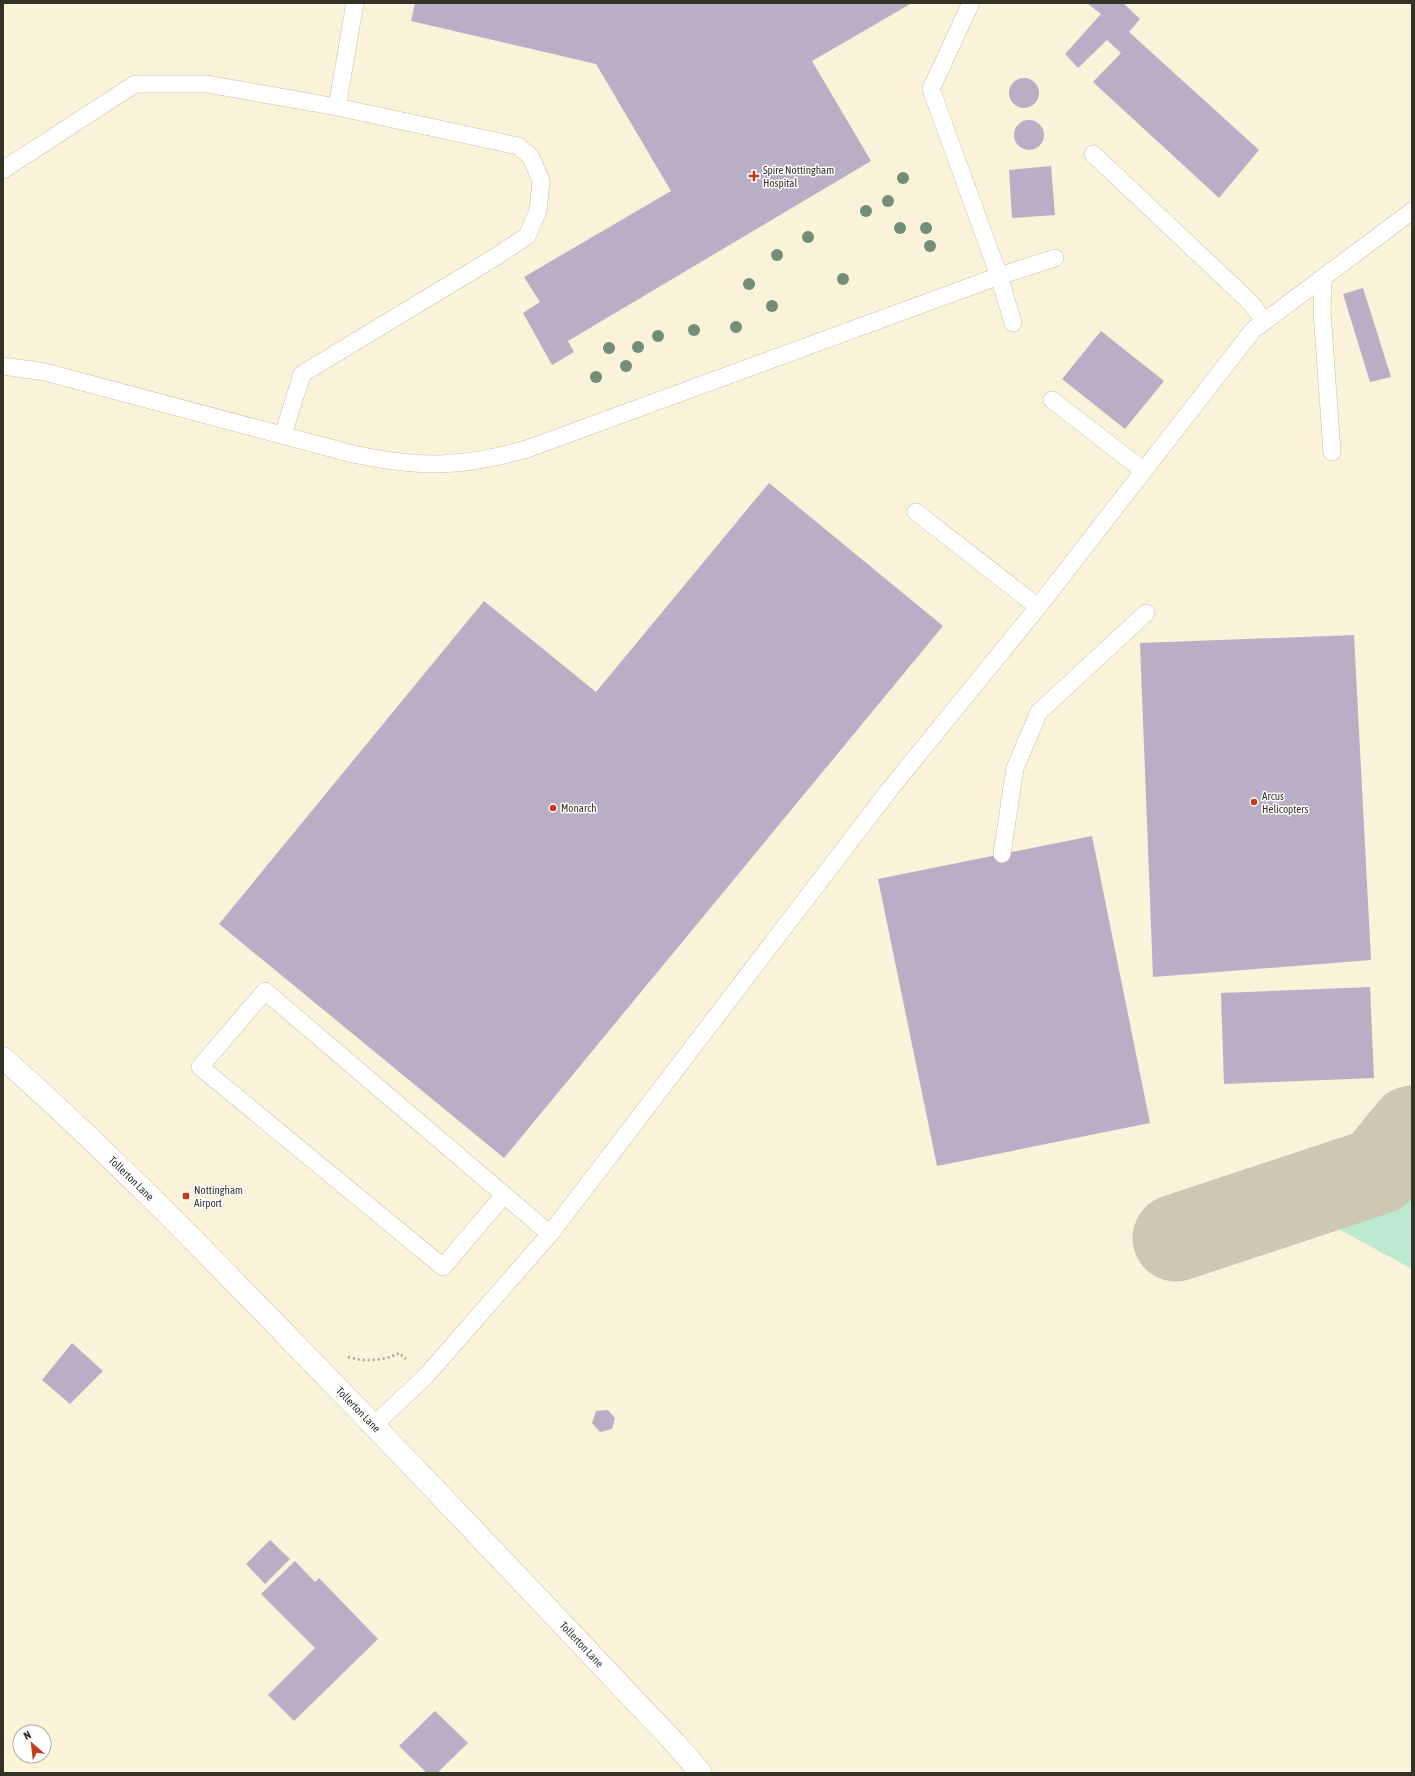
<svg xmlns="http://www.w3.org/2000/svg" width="1415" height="1776" font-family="'Asap Condensed',sans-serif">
<rect width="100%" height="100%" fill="#faf3d9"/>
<!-- green -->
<path fill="#bbead1" d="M1412,1169V1269L1298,1207L1400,1186Z"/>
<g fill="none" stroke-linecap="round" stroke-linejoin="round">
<!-- taxiway -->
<path stroke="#cec7b1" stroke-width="87" d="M1176,1238L1378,1171L1412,1129"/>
</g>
<!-- building -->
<path fill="#baaec6" d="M415,3H912L812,61L871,161L568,341L574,352L552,365L523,313L540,302L524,277L671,191L596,64L411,21Z
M1087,3H1123L1140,19L1129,32L1259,150L1219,198L1093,82L1121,53L1107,40L1078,68L1065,54L1101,14Z
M1009 93a15 15 0 1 1 30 0a15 15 0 1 1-30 0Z
M1014 135a15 15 0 1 1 30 0a15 15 0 1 1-30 0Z
M1051,166L1055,215L1012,218L1009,170Z
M1363,288L1391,377L1370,382L1343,294Z
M1101,331L1164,381L1125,429L1062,379Z
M769,483L943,626L504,1158L219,924L484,601L596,692Z
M1354,635L1371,960L1153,977L1140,643Z
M1092,836L1150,1123L937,1166L878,879Z
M1370,987L1374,1078L1224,1084L1221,993Z
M72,1343L103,1371L70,1404L42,1380Z
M608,1410L615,1418L612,1429L600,1432L592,1423L596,1411Z
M270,1540L290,1559L265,1584L246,1564Z
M295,1561L315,1582L319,1578L378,1639L294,1721L268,1695L315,1648L261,1594Z
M435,1711L468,1743L437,1773H427L399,1746Z"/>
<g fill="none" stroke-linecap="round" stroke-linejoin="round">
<!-- service casing -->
<g stroke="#c7c0a7" stroke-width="18">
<path id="service" d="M971,3L931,89L999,276L1013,323
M337,107L355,3
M1093,154L1251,303L1264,321
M3,170L135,84H207L337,107L518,146L531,157L541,181L538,211L527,236L497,256L302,374L283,435
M1323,279L1322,311L1332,452
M3,366L45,372L353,454C420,468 461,468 527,449L999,276L1055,258
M1052,400L1144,471
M916,512L1038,607
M1002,854L1015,768L1039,712L1146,613
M504,1195L443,1267L200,1067L265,991L550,1234
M374,1425L426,1376L550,1234L890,789L1038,607L1253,330L1412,211"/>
</g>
<!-- tertiary casing -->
<g stroke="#c7c0a7" stroke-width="23">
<g id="tertiary">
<path id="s1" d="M3,1058C103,1147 196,1242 289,1338C419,1471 547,1608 675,1743L701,1773"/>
</g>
</g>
<!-- path -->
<path stroke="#aaa491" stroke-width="2.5" stroke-dasharray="2 3" stroke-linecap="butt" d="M348,1357C365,1362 384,1361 399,1353L406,1359"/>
<!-- service -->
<use href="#service" stroke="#fff" stroke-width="17"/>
<!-- tertiary -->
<use href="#tertiary" stroke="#fff" stroke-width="22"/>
</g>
<!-- trees -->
<g fill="#748d77">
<circle cx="903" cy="178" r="6"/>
<circle cx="888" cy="201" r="6"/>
<circle cx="866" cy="211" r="6"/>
<circle cx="900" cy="228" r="6"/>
<circle cx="926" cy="228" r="6"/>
<circle cx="808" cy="237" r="6"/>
<circle cx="930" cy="246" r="6"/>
<circle cx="777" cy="255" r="6"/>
<circle cx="843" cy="279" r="6"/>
<circle cx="749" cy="284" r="6"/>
<circle cx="772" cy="306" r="6"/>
<circle cx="736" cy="327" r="6"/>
<circle cx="694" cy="330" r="6"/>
<circle cx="658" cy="336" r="6"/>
<circle cx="638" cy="347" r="6"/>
<circle cx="609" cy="348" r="6"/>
<circle cx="626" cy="366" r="6"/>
<circle cx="596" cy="377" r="6"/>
</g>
<!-- markers -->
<g fill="#c53c1a" stroke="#fff" stroke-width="1.5">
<path d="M752 170h4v4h4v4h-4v4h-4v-4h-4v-4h4z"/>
<circle cx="1254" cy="802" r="4"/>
<circle cx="553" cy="808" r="4"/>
<rect x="182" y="1192" width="8" height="8" rx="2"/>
</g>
<g text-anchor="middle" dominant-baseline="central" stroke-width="3" stroke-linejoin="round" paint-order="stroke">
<!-- poi labels -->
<g font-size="11" fill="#353228" stroke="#fff" text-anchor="start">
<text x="763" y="170">Spire Nottingham<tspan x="763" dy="13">Hospital</tspan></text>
<text x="1262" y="796">Arcus<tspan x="1262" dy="13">Helicopters</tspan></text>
<text x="561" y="808">Monarch</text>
<text x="194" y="1190">Nottingham<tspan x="194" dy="13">Airport</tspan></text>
</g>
<!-- street labels -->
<g font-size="11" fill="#353228" stroke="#fff">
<text stroke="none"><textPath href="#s1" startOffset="176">Tollerton Lane</textPath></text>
<text stroke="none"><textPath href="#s1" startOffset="500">Tollerton Lane</textPath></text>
<text stroke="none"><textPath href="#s1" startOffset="824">Tollerton Lane</textPath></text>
</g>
</g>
<!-- border -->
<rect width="1415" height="1776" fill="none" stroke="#353228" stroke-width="8"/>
<!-- north arrow -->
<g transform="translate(32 1744) rotate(332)"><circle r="19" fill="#ffffff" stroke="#aeada9"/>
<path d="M0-3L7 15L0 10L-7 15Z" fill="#c53c1a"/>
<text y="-6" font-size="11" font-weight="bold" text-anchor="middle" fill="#353228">N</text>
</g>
</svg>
